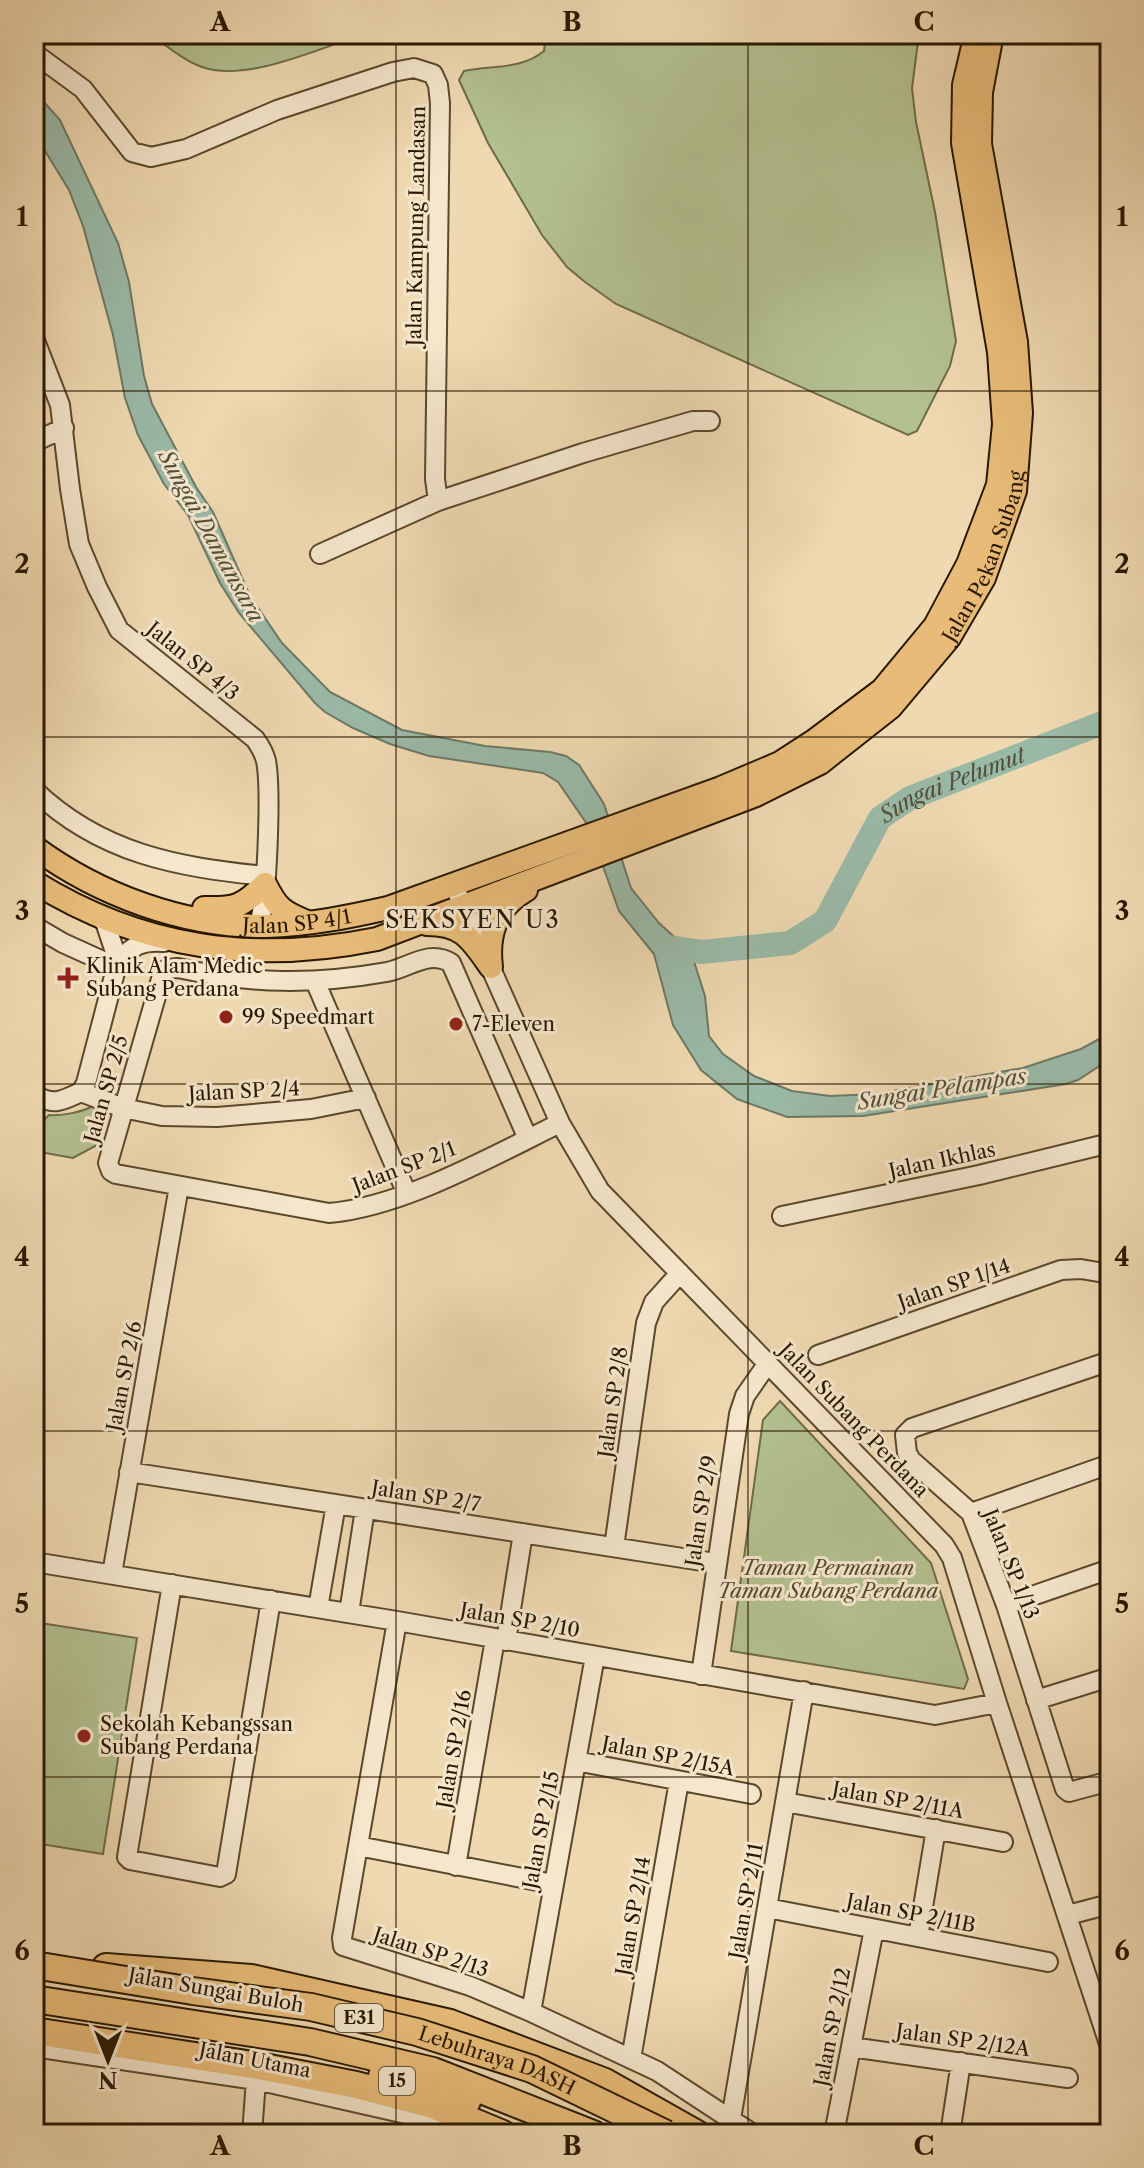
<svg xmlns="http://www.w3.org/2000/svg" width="1144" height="2168" font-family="'Libre Caslon Text',serif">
<rect width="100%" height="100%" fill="#efd9b1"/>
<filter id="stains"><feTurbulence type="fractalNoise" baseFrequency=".0025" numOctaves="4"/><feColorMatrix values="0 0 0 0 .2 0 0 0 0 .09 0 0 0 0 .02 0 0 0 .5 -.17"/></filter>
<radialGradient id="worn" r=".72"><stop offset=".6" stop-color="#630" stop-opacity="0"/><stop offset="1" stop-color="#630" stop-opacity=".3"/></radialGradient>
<!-- green -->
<path fill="#b3c090" stroke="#6e6c48" stroke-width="2" d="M150,34H364C320,48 246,83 202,67C183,60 167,46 150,34Z
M546,34H919L912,88L916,122L935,212L956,341L950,366L917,431L908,435L616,304L585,282L567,267L542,235L488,143L459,80L464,71C492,65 521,70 544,51Z
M93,1106L106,1114L97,1145L73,1158L34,1151V1123H41L49,1115C63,1116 82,1112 93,1106Z
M780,1401L931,1563L968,1679L964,1689L731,1651L763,1420Z
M34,1622L137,1638L103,1854L34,1843Z"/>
<!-- water -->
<path fill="#9abaa8" stroke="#6d7965" stroke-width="2" d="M34,95L43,101L60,120L118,243L129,282L144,376L152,404L196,487L213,512L250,596L282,643L330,692L402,730L485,746L550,752L566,756L579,765L604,804L631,888L659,923L691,952L705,996L709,1036L723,1054L754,1076L792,1091L830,1096L875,1094L1023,1068L1081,1049L1110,1033V1059L1078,1080L1066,1084L863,1116L787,1117L737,1099L701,1070L673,1025L654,954L619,911L589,827L558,782L543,773L429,756L390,744L353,728L325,712L315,703L239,613L220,583L188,515L164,484L138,435L125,398L113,335L83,226L69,190L34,133Z"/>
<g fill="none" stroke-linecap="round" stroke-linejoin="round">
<!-- river -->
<path stroke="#9abaa8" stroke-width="24" id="s1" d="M667,947L702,952L790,943L825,921L880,818L910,798L1110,720"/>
<!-- minor casing -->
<g stroke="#5a482c" stroke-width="22">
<path id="minor" d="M34,53L83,89L132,152L151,157L186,149L277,110L393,72L414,68L433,74L438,85L440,103L435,479L438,501
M34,338L60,405L70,489L79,544L97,587L119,630L255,739C260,746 264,752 266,761C271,786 268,904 258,926
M34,442L64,428
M320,554L438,501L583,453L693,421H710
M34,790C101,854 177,867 265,876
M459,897L560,1123L600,1191L944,1545L952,1558L997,1703L1110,2047
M34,926L63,943L116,967
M118,961C133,946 141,940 164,942
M315,981L407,1194
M81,1092L123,1108L162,1116L217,1117L311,1109L366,1098
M81,1092L86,1083L118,961L105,922L96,915
M34,1095C55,1106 61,1101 81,1092
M528,1139L451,963C429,949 409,968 387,972C313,985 251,984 178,968L167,969L161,979L108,1163L111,1171L116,1174L329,1213C402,1207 493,1156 560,1123
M782,1216L979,1175L1110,1143
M818,1355L1061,1270L1081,1269L1110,1274
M1110,1361L912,1428L905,1435L907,1453L911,1460L971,1513L1006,1605L1065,1789L1069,1792L1110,1781
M129,1472L715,1563
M971,1513L1110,1464
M614,1547L646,1323L654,1302L680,1273
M34,1562L397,1621L935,1715L997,1703
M112,1574L179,1186
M172,1584L127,1857L130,1860L220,1877L226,1874L271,1600
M1006,1605L1110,1569
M318,1608L336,1504
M349,1613L365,1509
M397,1621L342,1938L343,1946L470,1986L531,2012L657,2071L753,2134
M506,1641L523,1533
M701,1675L739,1414L745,1396L768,1363
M1036,1700L1110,1677
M576,1761L751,1794
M785,1802L1003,1842
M358,1846L553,1884
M456,1866L495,1639
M767,1908L1048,1962
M1068,1915L1110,1904
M918,1937L936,1829
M531,2012L595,1656
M34,2047L256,2080L406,2114L464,2134
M851,2047L1068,2078
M631,2059L679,1781
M731,2119L804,1691
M252,2134L256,2080
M834,2134L874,1929
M950,2134L961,2062"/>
</g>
<!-- major casing -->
<g stroke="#291800" stroke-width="26">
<g id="major">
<path id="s2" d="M34,847C99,895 185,927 267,926C308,925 348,917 388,908L721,788L780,763L814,741L882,690L935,626L968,564L998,485L1004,424L999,352L963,143L964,85L976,34"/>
<path id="s3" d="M34,882C142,949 254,964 377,939L756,795L820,763L891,707L949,638L984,578L1015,491L1021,413L1016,342L980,144L981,92L992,34"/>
<path d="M204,908C236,909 243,906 265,884C277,908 282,912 307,922"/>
<path d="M427,924C463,924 471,939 490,966"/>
<path d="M491,967C487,934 496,907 526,890"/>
</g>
</g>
<!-- highway casing -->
<g stroke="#291800" stroke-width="30">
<path id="highway" d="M106,1967L251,1978L450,2023L605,2082L697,2134
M34,1999L310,2042L433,2071L593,2134
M34,2031L259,2066L356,2085L433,2105L503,2134
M382,2076L467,2101"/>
</g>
<!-- minor -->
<use href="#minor" stroke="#f5e6cc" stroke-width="18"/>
<!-- major -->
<use href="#major" stroke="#e8bc78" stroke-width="22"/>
<!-- highway -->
<use href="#highway" stroke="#e8bc78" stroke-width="26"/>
<!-- highway-bridge casing -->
<g stroke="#291800" stroke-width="30" stroke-linecap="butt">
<g id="highway-bridge">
<path id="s4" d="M34,1965L193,1991L311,2007L417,2032L532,2069L666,2134"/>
</g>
</g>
<!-- highway-bridge -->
<use href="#highway-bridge" stroke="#e8bc78" stroke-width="26"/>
</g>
<!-- grid -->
<path fill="none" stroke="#291800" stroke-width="2" stroke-opacity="0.55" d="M396,34V2134M748,34V2134M34,391H1110M34,737H1110M34,1084H1110M34,1431H1110M34,1777H1110"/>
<!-- markers -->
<g fill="#8f2418" stroke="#f5e6cc" stroke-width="3">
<path d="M64 966h8v8h8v8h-8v8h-8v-8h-8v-8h8z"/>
<circle cx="226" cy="1017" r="8"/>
<circle cx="456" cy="1024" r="8"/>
<circle cx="84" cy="1736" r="8"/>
</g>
<g text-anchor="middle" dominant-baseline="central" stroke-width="6" stroke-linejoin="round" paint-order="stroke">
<!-- shield labels -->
<g fill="#f5e6cc" stroke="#66563d" stroke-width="2">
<rect x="335" y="2004" width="48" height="28" rx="6"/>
<rect x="379" y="2067" width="36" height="28" rx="6"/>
</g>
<g font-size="18" font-weight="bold" fill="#291800">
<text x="359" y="2018">E31</text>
<text x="397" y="2081">15</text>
</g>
<!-- street labels -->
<g font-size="20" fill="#291800" stroke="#f5e6cc">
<text transform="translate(416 226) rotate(-89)">Jalan Kampung Landasan</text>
<text stroke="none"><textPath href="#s3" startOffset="1104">Jalan Pekan Subang</textPath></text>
<text transform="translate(193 661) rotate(39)">Jalan SP 4/3</text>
<text stroke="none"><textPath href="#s2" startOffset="280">Jalan SP 4/1</textPath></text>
<text transform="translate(106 1089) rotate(-74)">Jalan SP 2/5</text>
<text transform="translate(244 1091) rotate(-3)">Jalan SP 2/4</text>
<text transform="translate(942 1160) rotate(-12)">Jalan Ikhlas</text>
<text transform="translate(404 1167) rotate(-21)">Jalan SP 2/1</text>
<text transform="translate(954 1284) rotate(-19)">Jalan SP 1/14</text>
<text transform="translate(124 1376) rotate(-79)">Jalan SP 2/6</text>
<text transform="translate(613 1402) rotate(-82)">Jalan SP 2/8</text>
<text transform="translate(854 1420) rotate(46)">Jalan Subang Perdana</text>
<text transform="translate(426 1496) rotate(9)">Jalan SP 2/7</text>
<text transform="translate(701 1511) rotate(-81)">Jalan SP 2/9</text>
<text transform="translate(1011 1564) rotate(68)">Jalan SP 1/13</text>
<text transform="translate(520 1620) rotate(10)">Jalan SP 2/10</text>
<text transform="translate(454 1749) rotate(-80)">Jalan SP 2/16</text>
<text transform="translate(668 1756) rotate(11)">Jalan SP 2/15A</text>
<text transform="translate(898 1800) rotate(10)">Jalan SP 2/11A</text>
<text transform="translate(541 1830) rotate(-79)">Jalan SP 2/15</text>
<text transform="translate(746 1901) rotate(-80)">Jalan SP 2/11</text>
<text transform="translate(911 1913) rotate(11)">Jalan SP 2/11B</text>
<text transform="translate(633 1916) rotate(-80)">Jalan SP 2/14</text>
<text transform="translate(431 1952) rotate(18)">Jalan SP 2/13</text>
<text transform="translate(216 1990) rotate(10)">Jalan Sungai Buloh</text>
<text transform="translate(832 2027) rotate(-79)">Jalan SP 2/12</text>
<text transform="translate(963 2040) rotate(8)">Jalan SP 2/12A</text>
<text transform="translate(255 2060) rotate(11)">Jalan Utama</text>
<text stroke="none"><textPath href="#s4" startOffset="474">Lebuhraya DASH</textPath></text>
</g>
<!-- poi labels -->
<g font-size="20" fill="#291800" stroke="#f5e6cc" text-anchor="start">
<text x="86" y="966">Klinik Alam Medic<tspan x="86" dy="23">Subang Perdana</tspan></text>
<text x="242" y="1017">99 Speedmart</text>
<text x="472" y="1024">7-Eleven</text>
<text x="100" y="1724">Sekolah Kebangssan<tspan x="100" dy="23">Subang Perdana</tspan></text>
</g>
<!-- park labels -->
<g font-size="20" font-style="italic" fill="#524a2b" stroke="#f5e6cc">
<text x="828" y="1568">Taman Permainan<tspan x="828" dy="23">Taman Subang Perdana</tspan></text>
</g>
<!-- water labels -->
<g font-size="22" font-style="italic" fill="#51513b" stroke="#f5e6cc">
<text transform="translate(211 536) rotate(61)">Sungai Damansara</text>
<text stroke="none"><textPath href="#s1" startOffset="362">Sungai Pelumut</textPath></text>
<text transform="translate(942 1089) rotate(-9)">Sungai Pelampas</text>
</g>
<!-- quarter labels -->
<g font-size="24" letter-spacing="2" fill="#291800" stroke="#f5e6cc">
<text x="473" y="919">SEKSYEN U3</text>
</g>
</g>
<!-- margin -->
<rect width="1144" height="2168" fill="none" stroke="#efd9b1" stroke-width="88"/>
<!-- north arrow -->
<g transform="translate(108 2060) rotate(180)" stroke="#f5e6cc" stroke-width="6" paint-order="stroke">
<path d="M0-6L14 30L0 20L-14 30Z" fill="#291800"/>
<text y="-12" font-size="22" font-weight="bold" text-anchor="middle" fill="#291800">N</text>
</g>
<rect x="44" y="44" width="1056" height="2080" fill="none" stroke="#291800" stroke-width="3"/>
<g font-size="26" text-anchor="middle" font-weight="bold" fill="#291800">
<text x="220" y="31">A</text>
<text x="572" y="31">B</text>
<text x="924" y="31">C</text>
<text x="22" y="226">1</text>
<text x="1122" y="226">1</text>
<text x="22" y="573">2</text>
<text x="1122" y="573">2</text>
<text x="22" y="920">3</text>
<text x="1122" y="920">3</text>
<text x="22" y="1266">4</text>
<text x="1122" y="1266">4</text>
<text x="22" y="1613">5</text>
<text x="1122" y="1613">5</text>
<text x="22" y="1960">6</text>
<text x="1122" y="1960">6</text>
<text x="220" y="2155">A</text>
<text x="572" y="2155">B</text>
<text x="924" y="2155">C</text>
</g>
<rect width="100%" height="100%" filter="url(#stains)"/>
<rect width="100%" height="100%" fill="url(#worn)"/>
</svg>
